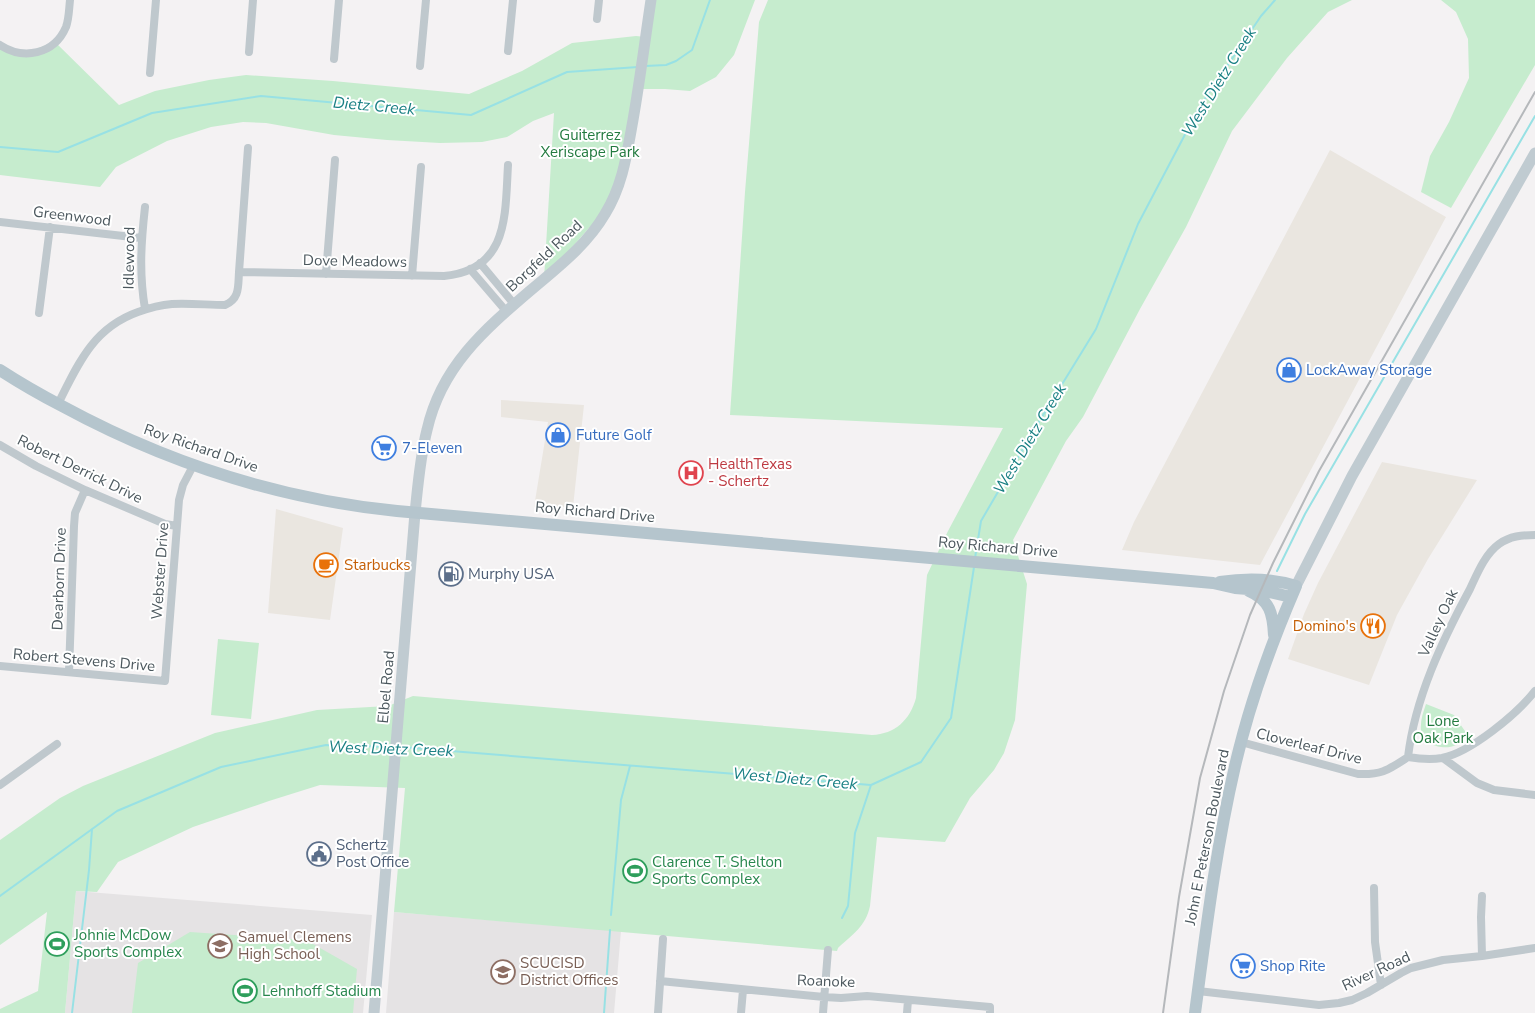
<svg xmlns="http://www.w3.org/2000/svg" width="1535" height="1013" font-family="'Nunito Sans',sans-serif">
<rect width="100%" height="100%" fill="#f4f2f3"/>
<!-- commercial -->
<path fill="#eae6e0" d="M1330,150L1446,217L1260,565L1122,550L1134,522Z
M501,400L584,405L573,507H534L548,422L501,417Z
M1382,462L1477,480L1428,559L1397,615L1369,685L1288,659L1304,614L1318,583Z
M276,509L343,528L330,620L268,613Z"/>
<!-- education -->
<path fill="#e5e3e4" d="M76,891L372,915L363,1013H65Z
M394,912L621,931L614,1013H386Z"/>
<!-- green -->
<path fill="#c6ecce" d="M651,0H755L734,55L716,77L690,91L665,89H639L612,202L544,279L554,113L533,121L507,137L482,142L440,143L387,140L334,135L266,123L243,122L211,127L167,141L116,167L100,187L0,175V45L22,54L55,42L119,105L155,91L209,80L246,75L333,81L469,94L522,71L572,43L636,36L646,37Z
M768,0H1352L1328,12L1287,58L1232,131L1186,227L1140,309L1083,417L1066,441L1013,540L1027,584L1015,720L1004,753L994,770L970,798L945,842L877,837L870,906C866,926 852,935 838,948L837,951L394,912L405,788L320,785L269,801L193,827L118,862L97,892L76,891L65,1013H0V1009L38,991L47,912L0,945V840L60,798L83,786L215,733L317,710L388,706L413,696L872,735C895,734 910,720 916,698L927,575L948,531L1003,428L730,415L745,192L759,22Z
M1441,0H1535V65L1451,208L1421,192L1430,156L1449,122L1469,78L1468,39L1456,12Z
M218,639L259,643L251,719L211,715Z
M1426,704L1454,715L1469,737C1465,740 1461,743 1456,745C1444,751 1423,745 1421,731C1420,721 1423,713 1426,704Z
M190,932L306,940L357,969L353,1013H132L138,963Z"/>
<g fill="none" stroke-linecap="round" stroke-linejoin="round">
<!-- stream -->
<path stroke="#98e1e4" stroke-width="2" d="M645,66L666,65L676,61L692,50L710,0
M0,147L58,152L152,113L261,96L471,115L567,72L638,67
M975,558L981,521L1037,425L1096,329L1138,224L1200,106L1261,16L1275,0
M1277,571L1305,514L1535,116
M401,747L871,785L921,762L951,718L974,567
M0,896L117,811L221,767L326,745L391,747
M611,915L621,800L630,766
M842,918L848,906L855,833L871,785
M72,1013L89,870L92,829
M604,1013L610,930"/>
<!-- street -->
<path stroke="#bfc8cd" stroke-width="8" d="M597,19L599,0
M0,45C23,60 54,55 66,27C69,19 69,9 70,0
M508,51L513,0
M249,52L253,0
M334,59L339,0
M420,66L426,0
M150,73L156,0
M0,222L141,238
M480,263L514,304
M470,269L506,311
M239,272L444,276C509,270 505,215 508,165
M326,274L335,160
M412,276L421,167
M145,309C139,273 141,243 145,207
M39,313L50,227
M58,404C78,364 93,328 138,312C149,308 160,305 172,304C190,303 208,305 225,305C240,299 238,286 239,272L248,148
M0,445L36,466L85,490L165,524L177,526
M0,666L165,681L179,500L183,485L193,466
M69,672L74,526L75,513L85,490
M1241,742L1358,774C1382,775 1388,770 1408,757C1420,759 1430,760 1442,758C1471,752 1517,714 1535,691
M1408,757C1415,698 1442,641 1470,589C1477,574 1485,554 1499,544C1510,536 1522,535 1535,535
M1443,758L1477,783L1494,790L1535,795
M0,785L57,744
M1374,888L1375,942L1381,985
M1482,896L1481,917L1482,956
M660,981L824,997L841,998L867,996L990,1007V1013
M1198,991L1319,1005L1339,1003L1352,1000L1367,993L1401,973L1411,968L1443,960L1482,956L1535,948
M658,1013L663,939
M741,1013L743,990
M823,1013L828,950
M907,1013L908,1000"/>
<!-- secondary -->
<path stroke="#c0cbd1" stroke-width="11" d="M1296,586L1352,476L1535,153
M374,1013L415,513C418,485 420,457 427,430C441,367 484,330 531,290C558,267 587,245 605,214C623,185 627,153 633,120C640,80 645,40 651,0"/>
<!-- primary -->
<path stroke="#b5c5cd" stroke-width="12" d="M0,370C20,383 41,395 62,406C167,463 279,499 397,511L1213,583L1235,588L1261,590L1291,597
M1249,591C1270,600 1273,614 1274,635
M1195,1013C1206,930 1216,848 1235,766C1249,705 1271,644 1296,586C1271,578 1246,578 1220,582"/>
<!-- rail -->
<path stroke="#b5b8bb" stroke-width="2" d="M1163,1013L1179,897L1200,778L1224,691L1250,615L1273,563L1319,471L1535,92"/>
</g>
<!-- icons -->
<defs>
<g id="shop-ring" transform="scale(1.25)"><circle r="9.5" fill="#fff" stroke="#3f7fe0" stroke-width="1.5"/><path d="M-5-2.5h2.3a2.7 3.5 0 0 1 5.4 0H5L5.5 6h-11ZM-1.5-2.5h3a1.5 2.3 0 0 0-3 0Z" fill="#3f7fe0"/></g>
<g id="supermarket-ring" transform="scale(1.25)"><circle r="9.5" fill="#fff" stroke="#3f7fe0" stroke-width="1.5"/><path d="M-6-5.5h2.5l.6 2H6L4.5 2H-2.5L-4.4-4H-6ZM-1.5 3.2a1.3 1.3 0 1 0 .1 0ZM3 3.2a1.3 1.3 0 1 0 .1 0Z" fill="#3f7fe0"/></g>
<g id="hospital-ring" transform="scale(1.25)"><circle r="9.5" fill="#fff" stroke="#e0444e" stroke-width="1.5"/><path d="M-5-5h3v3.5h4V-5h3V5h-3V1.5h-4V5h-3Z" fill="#e0444e"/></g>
<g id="cafe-ring" transform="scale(1.25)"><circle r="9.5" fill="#fff" stroke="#e8710a" stroke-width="1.5"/><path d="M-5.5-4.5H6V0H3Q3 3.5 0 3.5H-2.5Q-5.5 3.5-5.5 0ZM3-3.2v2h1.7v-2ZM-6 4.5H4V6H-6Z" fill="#e8710a"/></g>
<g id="fuel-ring" transform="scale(1.25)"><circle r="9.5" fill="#fff" stroke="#5c6f8a" stroke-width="1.5"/><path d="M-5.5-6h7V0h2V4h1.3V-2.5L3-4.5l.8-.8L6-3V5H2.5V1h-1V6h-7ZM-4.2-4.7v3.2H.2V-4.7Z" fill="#5c6f8a"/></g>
<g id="restaurant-ring" transform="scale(1.25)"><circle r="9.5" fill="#fff" stroke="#e8710a" stroke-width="1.5"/><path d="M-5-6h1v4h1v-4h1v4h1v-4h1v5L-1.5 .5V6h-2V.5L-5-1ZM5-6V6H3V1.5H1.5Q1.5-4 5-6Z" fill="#e8710a"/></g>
<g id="civic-ring" transform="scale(1.25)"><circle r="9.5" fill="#fff" stroke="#5c6f8a" stroke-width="1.5"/><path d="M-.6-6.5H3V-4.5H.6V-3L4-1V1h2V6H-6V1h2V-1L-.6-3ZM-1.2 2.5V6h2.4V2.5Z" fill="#5c6f8a"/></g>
<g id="stadium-ring" transform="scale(1.25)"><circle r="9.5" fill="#fff" stroke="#2e9e5b" stroke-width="1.5"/><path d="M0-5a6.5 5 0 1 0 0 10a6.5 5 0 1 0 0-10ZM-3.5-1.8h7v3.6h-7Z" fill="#2e9e5b"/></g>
<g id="school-ring" transform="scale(1.25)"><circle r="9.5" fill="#fff" stroke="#8d6e63" stroke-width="1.5"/><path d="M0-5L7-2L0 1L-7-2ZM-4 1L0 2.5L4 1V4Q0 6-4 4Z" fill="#8d6e63"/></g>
</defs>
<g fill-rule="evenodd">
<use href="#shop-ring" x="1289" y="370"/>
<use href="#shop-ring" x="558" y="435"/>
<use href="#supermarket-ring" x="384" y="448"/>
<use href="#hospital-ring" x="691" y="473"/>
<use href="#cafe-ring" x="326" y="565"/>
<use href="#fuel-ring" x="451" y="574"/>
<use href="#restaurant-ring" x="1373" y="626"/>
<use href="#civic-ring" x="319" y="854"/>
<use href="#stadium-ring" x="635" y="871"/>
<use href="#stadium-ring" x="57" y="944"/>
<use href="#school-ring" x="220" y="946"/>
<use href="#supermarket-ring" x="1243" y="966"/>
<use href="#school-ring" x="503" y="972"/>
<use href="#stadium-ring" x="245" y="991"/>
</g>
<g text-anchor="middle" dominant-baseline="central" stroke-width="4" stroke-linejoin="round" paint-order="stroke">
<!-- park labels -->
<g font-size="15" fill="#227a3f" stroke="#fff">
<text x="590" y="135">Guiterrez<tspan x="590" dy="17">Xeriscape Park</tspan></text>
<text x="1443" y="721">Lone<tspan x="1443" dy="17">Oak Park</tspan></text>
</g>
<!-- street labels -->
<g font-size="15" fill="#4c585e" stroke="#fff">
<text transform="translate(72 216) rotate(7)">Greenwood</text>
<text transform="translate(544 256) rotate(-43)">Borgfeld Road</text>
<text transform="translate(129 258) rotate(-89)">Idlewood</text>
<text transform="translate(355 261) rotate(1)">Dove Meadows</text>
<text transform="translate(201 448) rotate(19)">Roy Richard Drive</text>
<text transform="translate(80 469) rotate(26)">Robert Derrick Drive</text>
<text transform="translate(595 512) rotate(5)">Roy Richard Drive</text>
<text transform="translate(998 547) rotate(5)">Roy Richard Drive</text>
<text transform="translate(160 571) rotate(-86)">Webster Drive</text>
<text transform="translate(59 579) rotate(-88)">Dearborn Drive</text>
<text transform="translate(1438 623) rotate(-65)">Valley Oak</text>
<text transform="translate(84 660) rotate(5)">Robert Stevens Drive</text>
<text transform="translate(386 687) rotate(-85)">Elbel Road</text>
<text transform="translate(1309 746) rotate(14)">Cloverleaf Drive</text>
<text transform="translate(1207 837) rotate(-79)">John E Peterson Boulevard</text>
<text transform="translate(1376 971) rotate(-25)">River Road</text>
<text transform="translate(826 981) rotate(2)">Roanoke</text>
</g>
<!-- shop labels -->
<g font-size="15" fill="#366cbe" stroke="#fff" text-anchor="start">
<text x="1306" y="370">LockAway Storage</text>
<text x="576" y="435">Future Golf</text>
<text x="402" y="448">7-Eleven</text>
<text x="1260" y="966">Shop Rite</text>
</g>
<!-- health labels -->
<g font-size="15" fill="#be3a42" stroke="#fff" text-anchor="start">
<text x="708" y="464">HealthTexas<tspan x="708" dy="17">- Schertz</tspan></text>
</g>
<!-- food labels -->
<g font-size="15" fill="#c56008" stroke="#fff" text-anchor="start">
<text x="344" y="565">Starbucks</text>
<text x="1356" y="626" text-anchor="end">Domino's</text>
</g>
<!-- service labels -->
<g font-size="15" fill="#4e5e75" stroke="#fff" text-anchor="start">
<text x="468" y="574">Murphy USA</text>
<text x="336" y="845">Schertz<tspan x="336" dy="17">Post Office</tspan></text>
</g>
<!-- leisure labels -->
<g font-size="15" fill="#27864d" stroke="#fff" text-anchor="start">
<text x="652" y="862">Clarence T. Shelton<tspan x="652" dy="17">Sports Complex</tspan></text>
<text x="74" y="935">Johnie McDow<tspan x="74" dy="17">Sports Complex</tspan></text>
<text x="262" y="991">Lehnhoff Stadium</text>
</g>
<!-- education labels -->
<g font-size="15" fill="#785e54" stroke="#fff" text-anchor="start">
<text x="238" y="937">Samuel Clemens<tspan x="238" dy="17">High School</tspan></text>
<text x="520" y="963">SCUCISD<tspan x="520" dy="17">District Offices</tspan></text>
</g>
<!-- water labels -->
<g font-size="16" font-style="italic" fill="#1a8084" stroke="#fff">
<text transform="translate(1219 82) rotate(-58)">West Dietz Creek</text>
<text transform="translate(374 106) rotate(5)">Dietz Creek</text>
<text transform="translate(1030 439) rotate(-59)">West Dietz Creek</text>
<text transform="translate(391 749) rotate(2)">West Dietz Creek</text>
<text transform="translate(795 779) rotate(5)">West Dietz Creek</text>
</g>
</g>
</svg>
